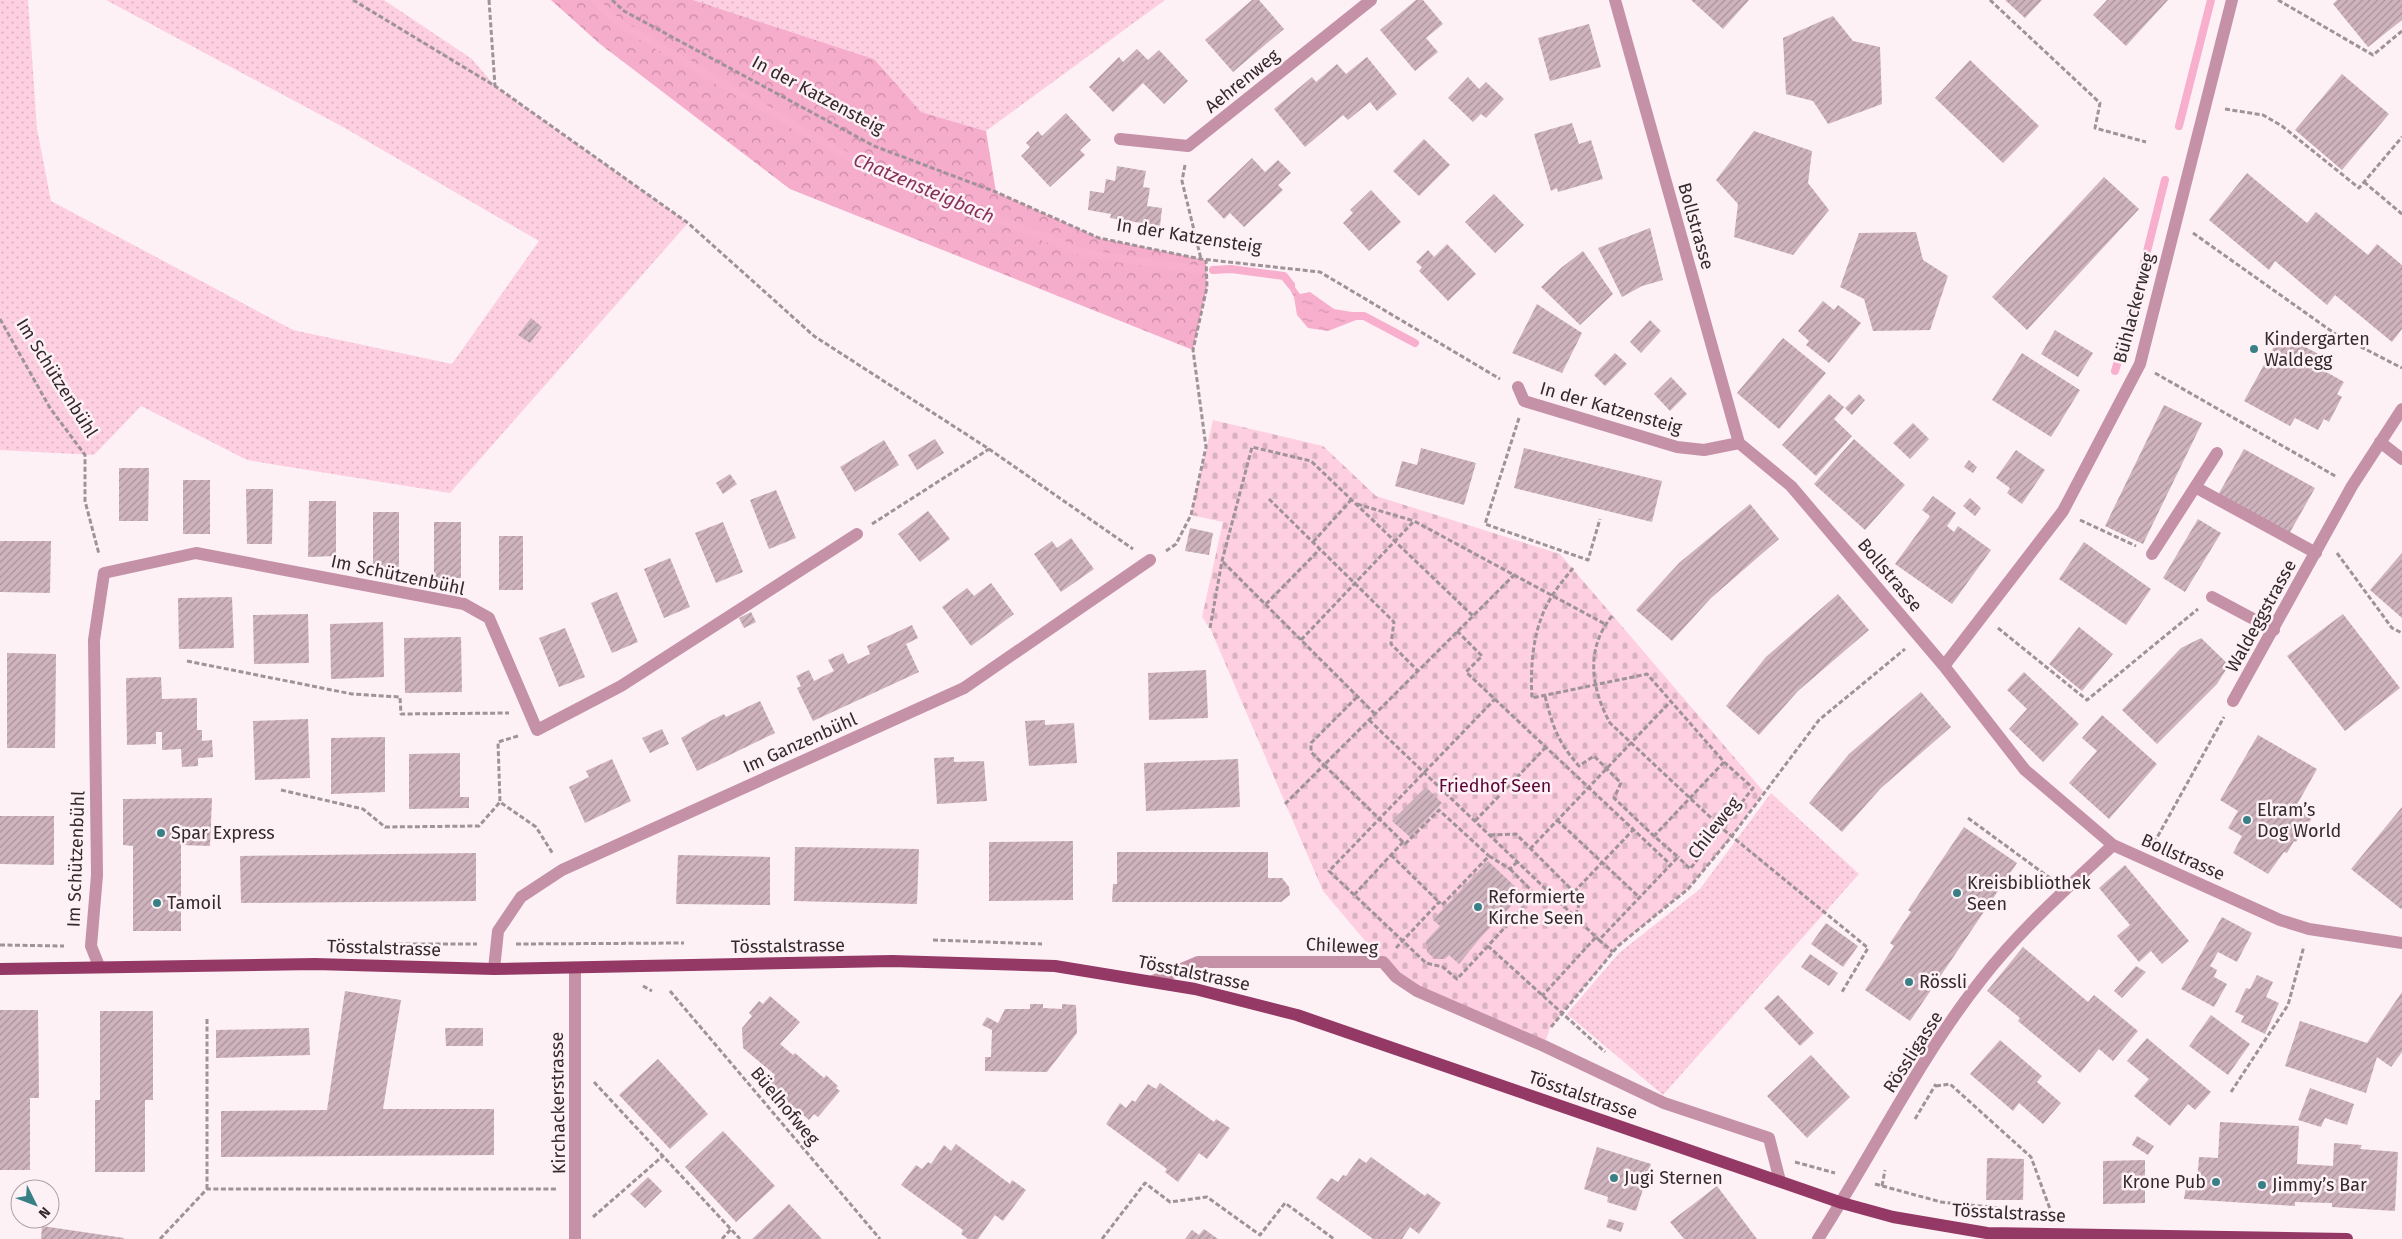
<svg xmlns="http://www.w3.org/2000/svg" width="2402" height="1239" font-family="'Fira Sans',sans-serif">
<defs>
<pattern id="grass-dots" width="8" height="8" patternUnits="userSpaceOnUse" patternTransform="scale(1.25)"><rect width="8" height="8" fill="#fdcfe1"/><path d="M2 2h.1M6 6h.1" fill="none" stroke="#d9b2c1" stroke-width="1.8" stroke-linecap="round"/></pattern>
<pattern id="forest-crowns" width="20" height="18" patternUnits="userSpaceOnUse" patternTransform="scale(1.25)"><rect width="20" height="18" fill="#f6accb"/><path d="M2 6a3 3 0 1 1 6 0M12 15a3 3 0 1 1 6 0" fill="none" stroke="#c88ca5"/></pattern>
<pattern id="cemetery-stones" width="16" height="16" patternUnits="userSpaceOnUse" patternTransform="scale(1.25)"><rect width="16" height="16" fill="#fdcfe1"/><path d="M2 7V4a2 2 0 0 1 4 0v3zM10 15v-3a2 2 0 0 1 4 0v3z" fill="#d9b2c1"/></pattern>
<pattern id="water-ripples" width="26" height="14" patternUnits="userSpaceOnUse" patternTransform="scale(1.25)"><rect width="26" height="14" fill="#f8afcd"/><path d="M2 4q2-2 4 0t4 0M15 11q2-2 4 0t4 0" fill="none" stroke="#d597b0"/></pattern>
<pattern id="building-hatch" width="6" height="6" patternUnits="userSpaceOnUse" patternTransform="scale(1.25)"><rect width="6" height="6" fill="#cfb4be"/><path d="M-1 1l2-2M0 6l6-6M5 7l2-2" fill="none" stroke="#a9929b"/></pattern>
</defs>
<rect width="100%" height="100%" fill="#fdf1f5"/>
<!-- grass -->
<path fill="url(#grass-dots)" d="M0,0H28L37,129L51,201L293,330L452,364L539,241L343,127L106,0H384L472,59L495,86L688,223L450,493L247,460L141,406L94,455L0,450Z
M693,0H1165L986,131L921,112L874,59Z
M1771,793L1859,874L1663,1095L1567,1014L1619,953L1700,889Z"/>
<!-- forest -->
<path fill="url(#forest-crowns)" d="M551,0H693L874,59L921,112L986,131L996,192L1099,238L1206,260L1207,287L1193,350L790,189L600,44Z"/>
<!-- cemetery -->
<path fill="url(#cemetery-stones)" d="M1213,420L1323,446L1376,496L1560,554L1764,792L1732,836L1688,889L1618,946L1550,1028L1544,1046L1417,991L1383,962L1323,891L1210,628L1202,617L1223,522L1191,515Z"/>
<!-- water -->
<path fill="url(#water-ripples)" d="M1287,276L1300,294L1310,292L1334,309L1364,314V317L1328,331L1308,328L1297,315L1294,297L1284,279Z"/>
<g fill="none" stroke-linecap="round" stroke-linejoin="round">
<!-- stream -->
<path stroke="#f8afcd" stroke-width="8" d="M594,0L617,22L864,166L1087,254L1202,270
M2179,126L2211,0
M1213,270L1231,269L1284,276L1291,285
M2131,315L2165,180
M1354,316H1364L1415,343
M2115,371L2122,348"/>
</g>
<!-- building -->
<path fill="url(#building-hatch)" d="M1252,0H1259L1284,29L1233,72L1205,40Z
M1416,0H1423L1443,24L1426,38L1438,52L1415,71L1380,30Z
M1691,0H1749L1723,29Z
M2005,0H2042L2025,18Z
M2107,0H2168L2126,46L2093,15Z
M2337,0H2402V20L2368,47L2333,4Z
M1833,16L1853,41L1880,47L1882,104L1828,124L1813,101L1786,94L1783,38Z
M1589,24L1601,67L1550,81L1538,38Z
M1137,49L1148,60L1159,50L1188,81L1164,104L1143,83L1113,112L1089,87L1119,57L1123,62Z
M1367,57L1397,94L1377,111L1370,102L1348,120L1343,115L1305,147L1274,109L1312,77L1316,82L1337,64L1346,74Z
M1970,60L2039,126L2003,163L1935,98Z
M2342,74L2389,114L2342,170L2295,130Z
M1468,77L1479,89L1486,82L1504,99L1486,118L1481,114L1473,122L1448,98Z
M1066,113L1091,140L1080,150L1085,155L1050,187L1021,156L1030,147L1026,143L1038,131L1042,136Z
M1572,123L1579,144L1591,140L1603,179L1558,192L1557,188L1551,191L1534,134Z
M1754,131L1812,151L1808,183L1829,210L1793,255L1734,237L1738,204L1716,180Z
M1424,139L1450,165L1419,196L1393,171Z
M1252,158L1265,172L1278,160L1291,173L1278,185L1283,190L1244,227L1230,213L1224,219L1207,201Z
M1117,166L1146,171L1143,187L1150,188L1147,206L1162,208L1160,226L1110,218L1111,214L1088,210L1090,191L1104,193L1106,179L1115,181Z
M2247,173L2307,223L2316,212L2368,255L2377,244L2402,265V329L2392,342L2335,295L2327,305L2275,261L2269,270L2209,220Z
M2104,177L2139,209L2027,330L1992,297Z
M1371,190L1401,222L1369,251L1343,223L1353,213L1350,210Z
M1494,194L1524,225L1495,253L1465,222Z
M1650,228L1663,280L1642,286L1622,297L1598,248Z
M1916,232L1923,260L1948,276L1930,330L1873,331L1864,299L1840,287L1859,233Z
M1447,244L1476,274L1448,301L1419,271L1422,267L1416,262L1428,250L1434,257Z
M1583,251L1613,294L1580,325L1541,287L1561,268Z
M1823,301L1834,310L1838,305L1861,323L1829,363L1806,345L1809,341L1798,331Z
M1537,304L1582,333L1562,373L1512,353Z
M531,318L542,327L530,343L518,335Z
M1650,320L1661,331L1641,353L1630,342Z
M2055,330L2093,353L2078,377L2041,354Z
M2281,334L2326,358L2321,369L2344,382L2337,394L2342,397L2329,422L2324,419L2318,430L2295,418L2290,426L2244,401Z
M1783,338L1826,373L1779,429L1737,393Z
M1615,353L1627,364L1605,386L1594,375Z
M2022,353L2080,390L2051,437L1992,400Z
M1671,377L1687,394L1670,411L1654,394Z
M1829,394L1844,407L1834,419L1852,436L1816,476L1782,445Z
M1859,394L1865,400L1852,415L1845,408Z
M2164,405L2202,423L2143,544L2105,526Z
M1913,423L1929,439L1910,459L1893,443Z
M935,439L944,453L917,470L908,455Z
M1854,439L1905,485L1865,530L1814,484Z
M884,440L899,465L855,492L840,467Z
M1421,448L1476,463L1464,505L1395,486L1402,461L1417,465Z
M1524,448L1662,481L1652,522L1514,488Z
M2244,449L2315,488L2289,534L2218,495Z
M2016,450L2045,470L2022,504L2007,493L2010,488L1996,478Z
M1969,460L1977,467L1973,473L1964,467Z
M119,468H149L148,521H119Z
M730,474L737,484L723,494L716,483Z
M183,480H210V534H183Z
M246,489H273L272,544H247Z
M776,490L796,538L769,549L750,500Z
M1933,496L1956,513L1947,526L1954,532L1958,526L1991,550L1952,604L1895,564L1930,516L1922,510Z
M1970,498L1981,508L1975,516L1963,506Z
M309,501H336V556L308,557Z
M1750,504L1779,539L1711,598L1672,641L1636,610L1679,563Z
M928,511L950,539L920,562L898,534Z
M373,512H399V567H373Z
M2198,519L2221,533L2185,592L2163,578Z
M434,522H461V578H434Z
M723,522L743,572L716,583L695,533Z
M1190,528L1213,533L1209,555L1185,551Z
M499,536H523V590H499Z
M1071,538L1094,569L1061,592L1034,554L1052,541L1057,548Z
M0,541H51L50,593L0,592Z
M2084,542L2151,589L2126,625L2059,579Z
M2402,553V618L2370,590Z
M670,558L690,607L664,618L644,569Z
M991,583L1014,614L971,646L942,607L967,588L974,596Z
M617,592L638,642L612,653L591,603Z
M1838,594L1869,630L1798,691L1759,735L1726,706L1766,657Z
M232,597L234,648L179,649L178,598Z
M751,612L756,622L744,628L739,618Z
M308,614L309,663L254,664L253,615Z
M2343,614L2400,688L2345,731L2287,656Z
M383,622L384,677L331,679L330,624Z
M912,625L918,638L906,644L919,672L813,721L797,688L801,686L796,676L809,670L814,681L834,671L828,660L843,653L848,664L870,654L867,646Z
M2079,627L2113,654L2082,691L2049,664Z
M565,628L585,677L559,687L539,638Z
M461,637L462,692L405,693L404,638Z
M2201,638L2229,665L2217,684L2157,744L2122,710L2181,648Z
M7,653L56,654L55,748H7Z
M1206,670L1208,718L1149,720L1148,673Z
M2024,672L2079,724L2043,762L2009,729L2027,709L2007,690Z
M161,677L162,699L197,698V730H202V741L212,740L213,757L198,758V766L182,767L181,749L162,750V732H156V744L127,745L126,678Z
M1921,692L1951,727L1881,788L1842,832L1809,803L1849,754Z
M760,701L775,733L697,771L681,738L710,721L724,714L726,717Z
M2102,715L2157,764L2109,819L2069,783L2097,751L2082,738Z
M308,719L310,778L255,780L253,721Z
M1045,720V725L1074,723L1077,763L1029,766L1025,721Z
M662,729L669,744L650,753L642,738Z
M2258,735L2317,769L2295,808L2312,818L2296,842L2294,841L2287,853L2284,852L2268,874L2233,853L2242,836L2228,828L2238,811L2220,800Z
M385,737V792L331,794V738Z
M460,753V797H469V808L409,809V754Z
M954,757V762L984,761L987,801L937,804L934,758Z
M612,759L631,801L585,823L569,787L589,777L586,771Z
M1238,759L1240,807L1146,811L1144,763Z
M1426,787L1442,803L1410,837L1392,821Z
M212,798L210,846L181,845V931H133V846L123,845V799Z
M2402,807V908L2401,909L2351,869Z
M0,816H54V865L0,864Z
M1964,827L2017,863L1910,1021L1865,990L1894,946L1890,943L1911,912L1908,910Z
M1073,841V900L989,901V842Z
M795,847L919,849L917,904L794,901Z
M1117,852H1268V878H1282L1289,887L1290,895L1281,902H1112L1113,884H1117Z
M476,853V901L241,903L240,856Z
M678,855L770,857V905L676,904Z
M1488,861L1523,894L1481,937L1459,964L1449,955L1445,959H1435L1427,952L1426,941L1440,926L1433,920Z
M2125,865L2189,941L2162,964L2151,951L2139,962L2117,936L2130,925L2099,888Z
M2222,917L2252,933L2237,962L2218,952L2210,966L2217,970L2214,977L2227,984L2214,1007L2181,989Z
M1826,923L1858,946L1843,967L1811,944Z
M2023,947L2088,1002L2094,995L2138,1031L2113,1061L2099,1049L2080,1073L2018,1021L2020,1018L1987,991Z
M1810,954L1838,973L1829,986L1801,967Z
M2136,966L2146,972L2122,998L2114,991Z
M2257,975L2273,982L2266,997L2279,1003L2265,1034L2241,1022L2244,1016L2235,1012L2246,988L2250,989Z
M345,991L401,1000L383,1109H494V1155L221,1157V1111L327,1110Z
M2402,992V1052L2391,1067L2377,1057L2366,1093L2285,1066L2300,1021L2367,1043Z
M1778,995L1814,1033L1800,1046L1764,1008Z
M770,996L800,1022L780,1044L793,1055L795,1053L824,1078L826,1075L838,1086L836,1088L840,1091L818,1117L814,1114L809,1120L767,1084L775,1075L743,1048L742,1028L752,1016L749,1013L759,1001L763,1004Z
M1030,1004H1043V1008L1062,1009V1004L1076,1005L1077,1033L1047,1072L985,1071V1057H991L992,1030L982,1025L987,1017L998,1023L1005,1009H1030Z
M0,1010H38L39,1098H30V1170H0Z
M100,1011H153V1100H145V1172H95V1100H100Z
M2211,1015L2250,1044L2228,1075L2189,1046Z
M309,1028L310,1055L216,1058V1030Z
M445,1028H483V1046H446Z
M2147,1038L2211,1092L2195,1110L2188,1104L2170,1126L2134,1096L2149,1079L2127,1061Z
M2000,1040L2042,1076L2037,1082L2061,1103L2043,1124L2019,1103L2013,1111L1970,1074Z
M1811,1055L1850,1097L1807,1138L1767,1096Z
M658,1059L708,1114L670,1149L619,1095Z
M1160,1083L1214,1122L1216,1119L1230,1128L1207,1159L1199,1153L1178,1182L1165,1172L1167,1169L1106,1124L1120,1103L1126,1108L1132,1100L1135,1102L1148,1084L1156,1089Z
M2310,1088L2354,1104L2347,1125L2325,1118L2321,1127L2298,1120Z
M2220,1122L2299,1126L2297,1164L2333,1166L2334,1143L2362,1145L2360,1149L2398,1152L2395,1211L2332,1207V1203L2295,1202V1206L2184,1199L2187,1181L2197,1183L2199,1157L2218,1158Z
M723,1131L775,1186L736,1222L685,1167Z
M2137,1136L2154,1146L2148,1155L2132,1145Z
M956,1144L1010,1184L1012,1180L1026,1190L1003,1221L995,1215L978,1239H968L961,1234L963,1230L901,1185L916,1165L922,1169L928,1162L931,1164L944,1145L951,1151Z
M1597,1147L1651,1164L1636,1211L1607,1202L1608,1197L1584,1189Z
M1371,1157L1425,1196L1427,1193L1441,1203L1419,1234L1410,1227L1402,1239H1373L1316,1198L1331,1178L1338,1182L1343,1175L1346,1176L1359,1158L1366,1163Z
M1987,1158L2024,1159L2023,1200H1986Z
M2145,1160V1203L2103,1204V1161Z
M648,1177L662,1191L645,1208L630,1194Z
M1717,1186L1742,1219L1757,1239H1684L1670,1222Z
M789,1204L822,1239H752Z
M1609,1219L1624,1223L1621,1232L1606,1227Z
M42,1226L124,1238V1239H41Z
M1204,1229L1218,1239H1185L1192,1230L1199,1235Z"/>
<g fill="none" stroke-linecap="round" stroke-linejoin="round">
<!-- path -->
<path stroke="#9f9397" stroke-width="3" stroke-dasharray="5 2.5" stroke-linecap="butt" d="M353,0L495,86L688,223L814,336L989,449L1133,549
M489,0L495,86
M612,0L624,11L874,146L996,192L1099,238L1201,259L1320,272L1500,379
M1990,0L2100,103L2095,128L2146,142
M2278,0L2373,55L2402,31
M2225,109L2263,115L2282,126L2359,188L2402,137
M1185,165L1182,181L1201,259
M2364,182L2402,214
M2193,233L2334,333L2402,368
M0,319L50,408L85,455V501L99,554
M2155,373L2337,477
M1519,418L1485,524L1588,560L1600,519
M1269,499L1394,622L1391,644L1418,671
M1357,504L1414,521
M2080,520L2136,546
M872,524L989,449
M1313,542L1351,500
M1166,551L1176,544L1191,515L1206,447L1193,350L1207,287L1206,260
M2337,553L2392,628L2402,633
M1223,562L1375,714
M1573,568C1566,577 1558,586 1552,596C1533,626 1530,664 1532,698L1647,674L1724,762L1753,788L1690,869L1678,857
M1266,604L1320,549
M1612,616C1585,649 1591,688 1610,723L1724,830L1868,948L1842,992
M1210,628L1222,561L1252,447L1311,461L1473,616
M1998,628L2087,700L2198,609
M1457,631L1482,656L1466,672L1671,865
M1301,640L1414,521L1605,624
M187,661L352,694L400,697L401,714L509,713
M1545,696C1553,727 1557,741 1579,766L1594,756L1621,783L1614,798L1654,836
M1369,720L1596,937L1542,996
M518,736L498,742L500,802L536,827L553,854
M281,790L363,809L385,827L479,826L500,802
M1285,804L1324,765L1311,752V743L1358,696
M1968,818L2050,878
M1557,820L1639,897
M1475,821L1546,747
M1490,835L1516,834L1574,892L1579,904L1575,918
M1403,842L1324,765L1514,575
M2154,843L2224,717
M1530,849L1670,702
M1391,855L1439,902
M1510,869L1535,894L1488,946L1605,1052
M1574,892L1633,830
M1354,895L1403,842L1405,844L1439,810L1489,856
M1596,937L1599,940L1678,857L1654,836L1724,762
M933,940L1042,944
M1599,940L1613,952
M383,944H477
M516,944L684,943
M0,945L64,946
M1488,946L1457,979L1443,967L1426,963L1329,871L1495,699
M1396,948L1439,902L1442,905L1489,856L1510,869L1517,862
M643,986L652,991
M670,991L880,1239
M1551,1027L1618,946L1688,889L1732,836L1819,720L1905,649
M594,1082L740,1239
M1936,1086L1950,1084L2031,1157L2050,1209
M2231,1092L2288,1005L2304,946
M1915,1119L1936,1084
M1795,1162L1835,1173
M1875,1184L1941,1202L2000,1208
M1882,1186L1885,1170
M207,1189V1019
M593,1217L664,1155
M160,1239L207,1189H556
M722,1239L731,1229
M1102,1239L1145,1183L1170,1202L1207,1197L1260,1235L1285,1203L1334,1239"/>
<!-- lane -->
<path stroke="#c591a6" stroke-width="12" d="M2195,487L2316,553
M2152,554L2217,453
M2212,597L2274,630
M964,688L1150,560
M1153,981L1198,962H1383L1396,977L1417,991L1544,1046L1664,1103L1769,1138L1780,1181"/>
<!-- street -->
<path stroke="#c591a6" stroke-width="12" d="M1615,0L1739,443L1791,486L1944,666L2025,770L2113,845L2280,920L2309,929L2402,943
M1120,139L1188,146L1371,0
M1518,387L1524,401L1677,447L1704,450L1739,443
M2380,442L2402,459
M1944,666L2063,511L2140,364L2232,0
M2233,701L2352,486L2402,409
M99,966L91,946L97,875L94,640L104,573L196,553L464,604L489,618L537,730L621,686L857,534
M575,968V1239
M494,969L498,931L521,897L562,870L964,688
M1818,1239C1873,1154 1918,1060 1981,980C2020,930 2067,888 2113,845"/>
<!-- primary -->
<path stroke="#943965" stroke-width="12" d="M0,969L315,964L494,969L892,961L1055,966L1195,989L1297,1015L1842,1203L1893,1217L1987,1233L2347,1239"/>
</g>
<!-- markers -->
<g fill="#388086" stroke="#fdf1f5" stroke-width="2">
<circle cx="2254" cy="349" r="5"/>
<circle cx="2247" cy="820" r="5"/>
<circle cx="161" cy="833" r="5"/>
<circle cx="1957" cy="893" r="5"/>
<circle cx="157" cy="903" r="5"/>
<circle cx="1478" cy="907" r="5"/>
<circle cx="1909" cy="982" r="5"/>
<circle cx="1614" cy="1178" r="5"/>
<circle cx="2216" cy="1182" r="5"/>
<circle cx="2262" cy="1185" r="5"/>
</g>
<g text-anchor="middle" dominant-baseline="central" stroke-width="5" stroke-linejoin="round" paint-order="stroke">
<!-- street labels -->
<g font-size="18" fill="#34292d" stroke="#fdf1f5">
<text transform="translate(1242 81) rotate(-39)">Aehrenweg</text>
<text transform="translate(818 95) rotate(28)">In der Katzensteig</text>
<text transform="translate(1696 226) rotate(74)">Bollstrasse</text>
<text transform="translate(1189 236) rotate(9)">In der Katzensteig</text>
<text transform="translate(2134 308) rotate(-75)">Bühlackerweg</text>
<text transform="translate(57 378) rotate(58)">Im Schützenbühl</text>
<text transform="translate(1611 408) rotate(16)">In der Katzensteig</text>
<text transform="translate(398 575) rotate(12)">Im Schützenbühl</text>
<text transform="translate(1890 575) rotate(50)">Bollstrasse</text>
<text transform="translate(2261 616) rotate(-61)">Waldeggstrasse</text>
<text transform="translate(800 743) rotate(-24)">Im Ganzenbühl</text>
<text transform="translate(1714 828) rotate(-52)">Chileweg</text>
<text transform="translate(2183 857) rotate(24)">Bollstrasse</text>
<text transform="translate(76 859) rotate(-88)">Im Schützenbühl</text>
<text transform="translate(788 946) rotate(-1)">Tösstalstrasse</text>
<text transform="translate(1342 946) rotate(3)">Chileweg</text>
<text transform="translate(384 948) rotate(2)">Tösstalstrasse</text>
<text transform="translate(1194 973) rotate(12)">Tösstalstrasse</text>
<text transform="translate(1913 1052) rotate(-57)">Rössligasse</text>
<text transform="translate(1583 1095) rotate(19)">Tösstalstrasse</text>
<text transform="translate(558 1103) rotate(-91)">Kirchackerstrasse</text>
<text transform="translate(785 1106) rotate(50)">Büelhofweg</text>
<text transform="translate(2009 1213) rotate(3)">Tösstalstrasse</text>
</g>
<!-- poi labels -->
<g font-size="18" fill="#34292d" stroke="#fdf1f5" text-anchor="start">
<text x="2264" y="339">Kindergarten<tspan x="2264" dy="21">Waldegg</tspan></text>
<text x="2257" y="810">Elram’s<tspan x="2257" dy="21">Dog World</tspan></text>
<text x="171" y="833">Spar Express</text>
<text x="1967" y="883">Kreisbibliothek<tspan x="1967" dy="21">Seen</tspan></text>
<text x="1488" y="897">Reformierte<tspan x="1488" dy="21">Kirche Seen</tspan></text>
<text x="167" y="903">Tamoil</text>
<text x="1919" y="982">Rössli</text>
<text x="1624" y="1178">Jugi Sternen</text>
<text x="2206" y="1182" text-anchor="end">Krone Pub</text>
<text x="2272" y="1185">Jimmy’s Bar</text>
</g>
<!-- park labels -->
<g font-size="18" fill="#5a0335" stroke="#fdf1f5">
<text x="1495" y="786">Friedhof Seen</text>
</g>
<!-- water labels -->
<g font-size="19" font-style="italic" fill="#85315a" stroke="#fdf1f5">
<text transform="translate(924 188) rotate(23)">Chatzensteigbach</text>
</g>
</g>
<!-- north arrow -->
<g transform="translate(35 1204) rotate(132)"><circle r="24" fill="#fdf1f5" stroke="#ada1a5"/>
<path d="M0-4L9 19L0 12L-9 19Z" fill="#388086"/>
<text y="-8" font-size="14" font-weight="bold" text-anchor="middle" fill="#34292d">N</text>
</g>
</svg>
